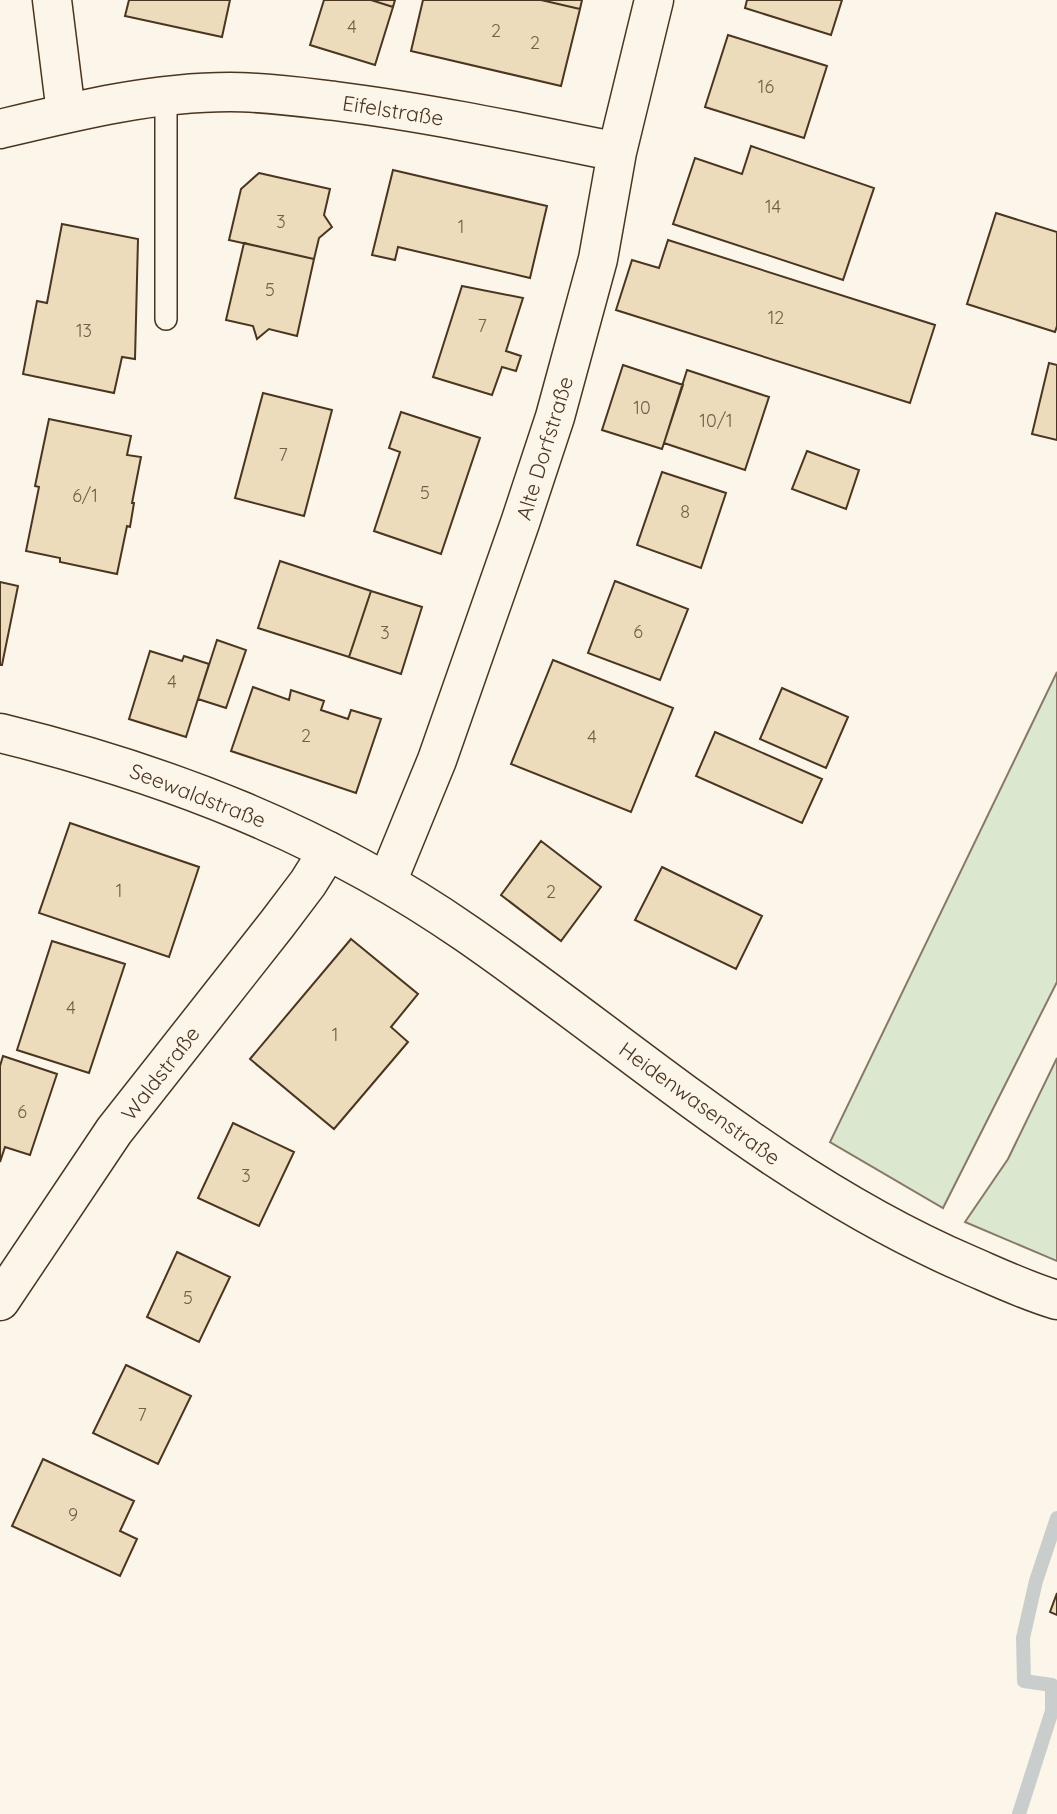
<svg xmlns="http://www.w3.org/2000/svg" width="1057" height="1814" font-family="Quicksand,sans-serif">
<rect width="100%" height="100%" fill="#fbf6e9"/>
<!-- green -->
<path fill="#dce7d0" stroke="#887966" stroke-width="2" d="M1057,672V982L943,1208L830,1142Z
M1057,1058V1261L965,1222L1008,1159Z"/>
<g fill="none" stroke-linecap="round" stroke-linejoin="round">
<!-- stream -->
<path stroke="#c9cecd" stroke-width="14" d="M1019,1814L1052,1711V1685L1024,1681L1023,1638L1036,1581L1057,1518"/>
</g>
<!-- building -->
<path fill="#ecdcbc" stroke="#4a3520" stroke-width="2" d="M129,0H230L222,37L125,16Z
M324,0H371L393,7L375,65L310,45Z
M371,0H395L393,7Z
M423,0H541L580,9L561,86L411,51Z
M541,0H582L580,9Z
M747,0H842L831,35L745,8Z
M728,35L827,66L804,138L705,107Z
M751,146L874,188L843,280L673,224L695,158L742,174Z
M393,170L547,206L530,278L398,247L395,260L372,255Z
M259,173L330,189L324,215L332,227L319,238L314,259L229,240L241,189Z
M996,213L1057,232V326L1055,332L967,304Z
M62,224L138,239L135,359L122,357L114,393L23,374L37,301L47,303Z
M668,240L935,325L910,403L616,310L632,260L659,268Z
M244,243L314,259L297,336L269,329L257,339L253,326L226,320Z
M462,286L523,298L506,351L521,356L516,371L502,367L492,395L433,377Z
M1049,363L1057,365V440L1032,434Z
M623,365L683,385L662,449L602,430Z
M687,370L769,397L745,470L664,443Z
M263,393L332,410L304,516L235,498Z
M401,412L480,438L441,554L374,531L400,452L389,448Z
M49,419L131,436L127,455L141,457L132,503H134L130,527L127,526L117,574L60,562V558L26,551L39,487L35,486Z
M807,451L859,470L846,509L792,489Z
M662,472L726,493L701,568L637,545Z
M280,561L371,591L349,657L258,628Z
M615,581L688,609L660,680L588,653Z
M0,582L18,586L2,665H0Z
M371,591L422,607L401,674L349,657Z
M217,640L246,650L226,708L198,699Z
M150,651L182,661L184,656L209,664L186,737L129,719Z
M553,660L673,708L631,812L511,764Z
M253,687L289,700L291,690L324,701L321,710L348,719L351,710L381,719L356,793L231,751Z
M782,688L848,717L826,768L760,739Z
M715,732L822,779L802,823L696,776Z
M70,823L199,867L169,957L39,913Z
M541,841L601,887L561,941L501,895Z
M662,867L762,916L736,969L635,920Z
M351,939L418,994L391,1027L408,1042L334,1129L250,1059Z
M52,941L125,964L89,1073L17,1050Z
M3,1056L57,1074L30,1155L5,1147L0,1162V1066Z
M233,1123L294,1152L259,1226L198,1198Z
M177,1252L230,1277L199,1342L147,1317Z
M126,1365L191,1396L158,1464L93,1433Z
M43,1459L134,1501L120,1531L137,1539L120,1576L12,1526Z
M1057,1593V1615L1050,1612Z"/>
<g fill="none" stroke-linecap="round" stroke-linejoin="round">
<!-- lane casing -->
<g stroke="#4a3520" stroke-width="24">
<path id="lane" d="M166,319V96"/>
</g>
<!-- street casing -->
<g stroke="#4a3520" stroke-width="41">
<path id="street" d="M52,0L66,113
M0,129C75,111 152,92 230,92C265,92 301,97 335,101C430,113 524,133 617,152
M387,882L437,760L520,523L555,417L598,259L617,152L654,0
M0,1301L114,1131L277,924L308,883L328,851"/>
</g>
<!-- secondary casing -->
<g stroke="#4a3520" stroke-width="41">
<path id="secondary" d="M0,733C168,774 323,834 466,933C631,1047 781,1184 967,1264C997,1277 1026,1291 1057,1300"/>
</g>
<!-- lane -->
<use href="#lane" stroke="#fbf6e9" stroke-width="21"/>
<!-- street -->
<use href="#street" stroke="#fbf6e9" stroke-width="38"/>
<!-- secondary -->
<use href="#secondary" stroke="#fbf6e9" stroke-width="38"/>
</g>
<g text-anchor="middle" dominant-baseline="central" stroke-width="5" stroke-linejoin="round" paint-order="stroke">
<!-- number labels -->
<g font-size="18" fill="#725f47">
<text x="352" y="26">4</text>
<text x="496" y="30">2</text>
<text x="535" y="42">2</text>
<text x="766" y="86">16</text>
<text x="773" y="206">14</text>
<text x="281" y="221">3</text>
<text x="461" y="226">1</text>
<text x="270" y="289">5</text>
<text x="776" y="317">12</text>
<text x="482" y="325">7</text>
<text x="84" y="330">13</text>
<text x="642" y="407">10</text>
<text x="716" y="420">10/1</text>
<text x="283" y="454">7</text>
<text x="425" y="492">5</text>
<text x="85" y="495">6/1</text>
<text x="685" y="511">8</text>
<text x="638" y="631">6</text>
<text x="385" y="632">3</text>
<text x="172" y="681">4</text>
<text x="306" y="735">2</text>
<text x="592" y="736">4</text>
<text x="119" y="890">1</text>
<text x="551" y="891">2</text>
<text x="71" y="1007">4</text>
<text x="335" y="1034">1</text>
<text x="22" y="1111">6</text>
<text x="246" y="1175">3</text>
<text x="188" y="1297">5</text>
<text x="142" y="1414">7</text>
<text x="73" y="1514">9</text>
</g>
<!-- street labels -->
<g font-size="21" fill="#4a3520" stroke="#fbf6e9">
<text transform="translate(393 110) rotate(9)">Eifelstraße</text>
<text transform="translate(544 448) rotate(-73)">Alte Dorfstraße</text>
<text transform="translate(198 795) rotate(21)">Seewaldstraße</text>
<text transform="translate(160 1073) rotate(-52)">Waldstraße</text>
<text transform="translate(700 1103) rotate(36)">Heidenwasenstraße</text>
</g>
</g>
</svg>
